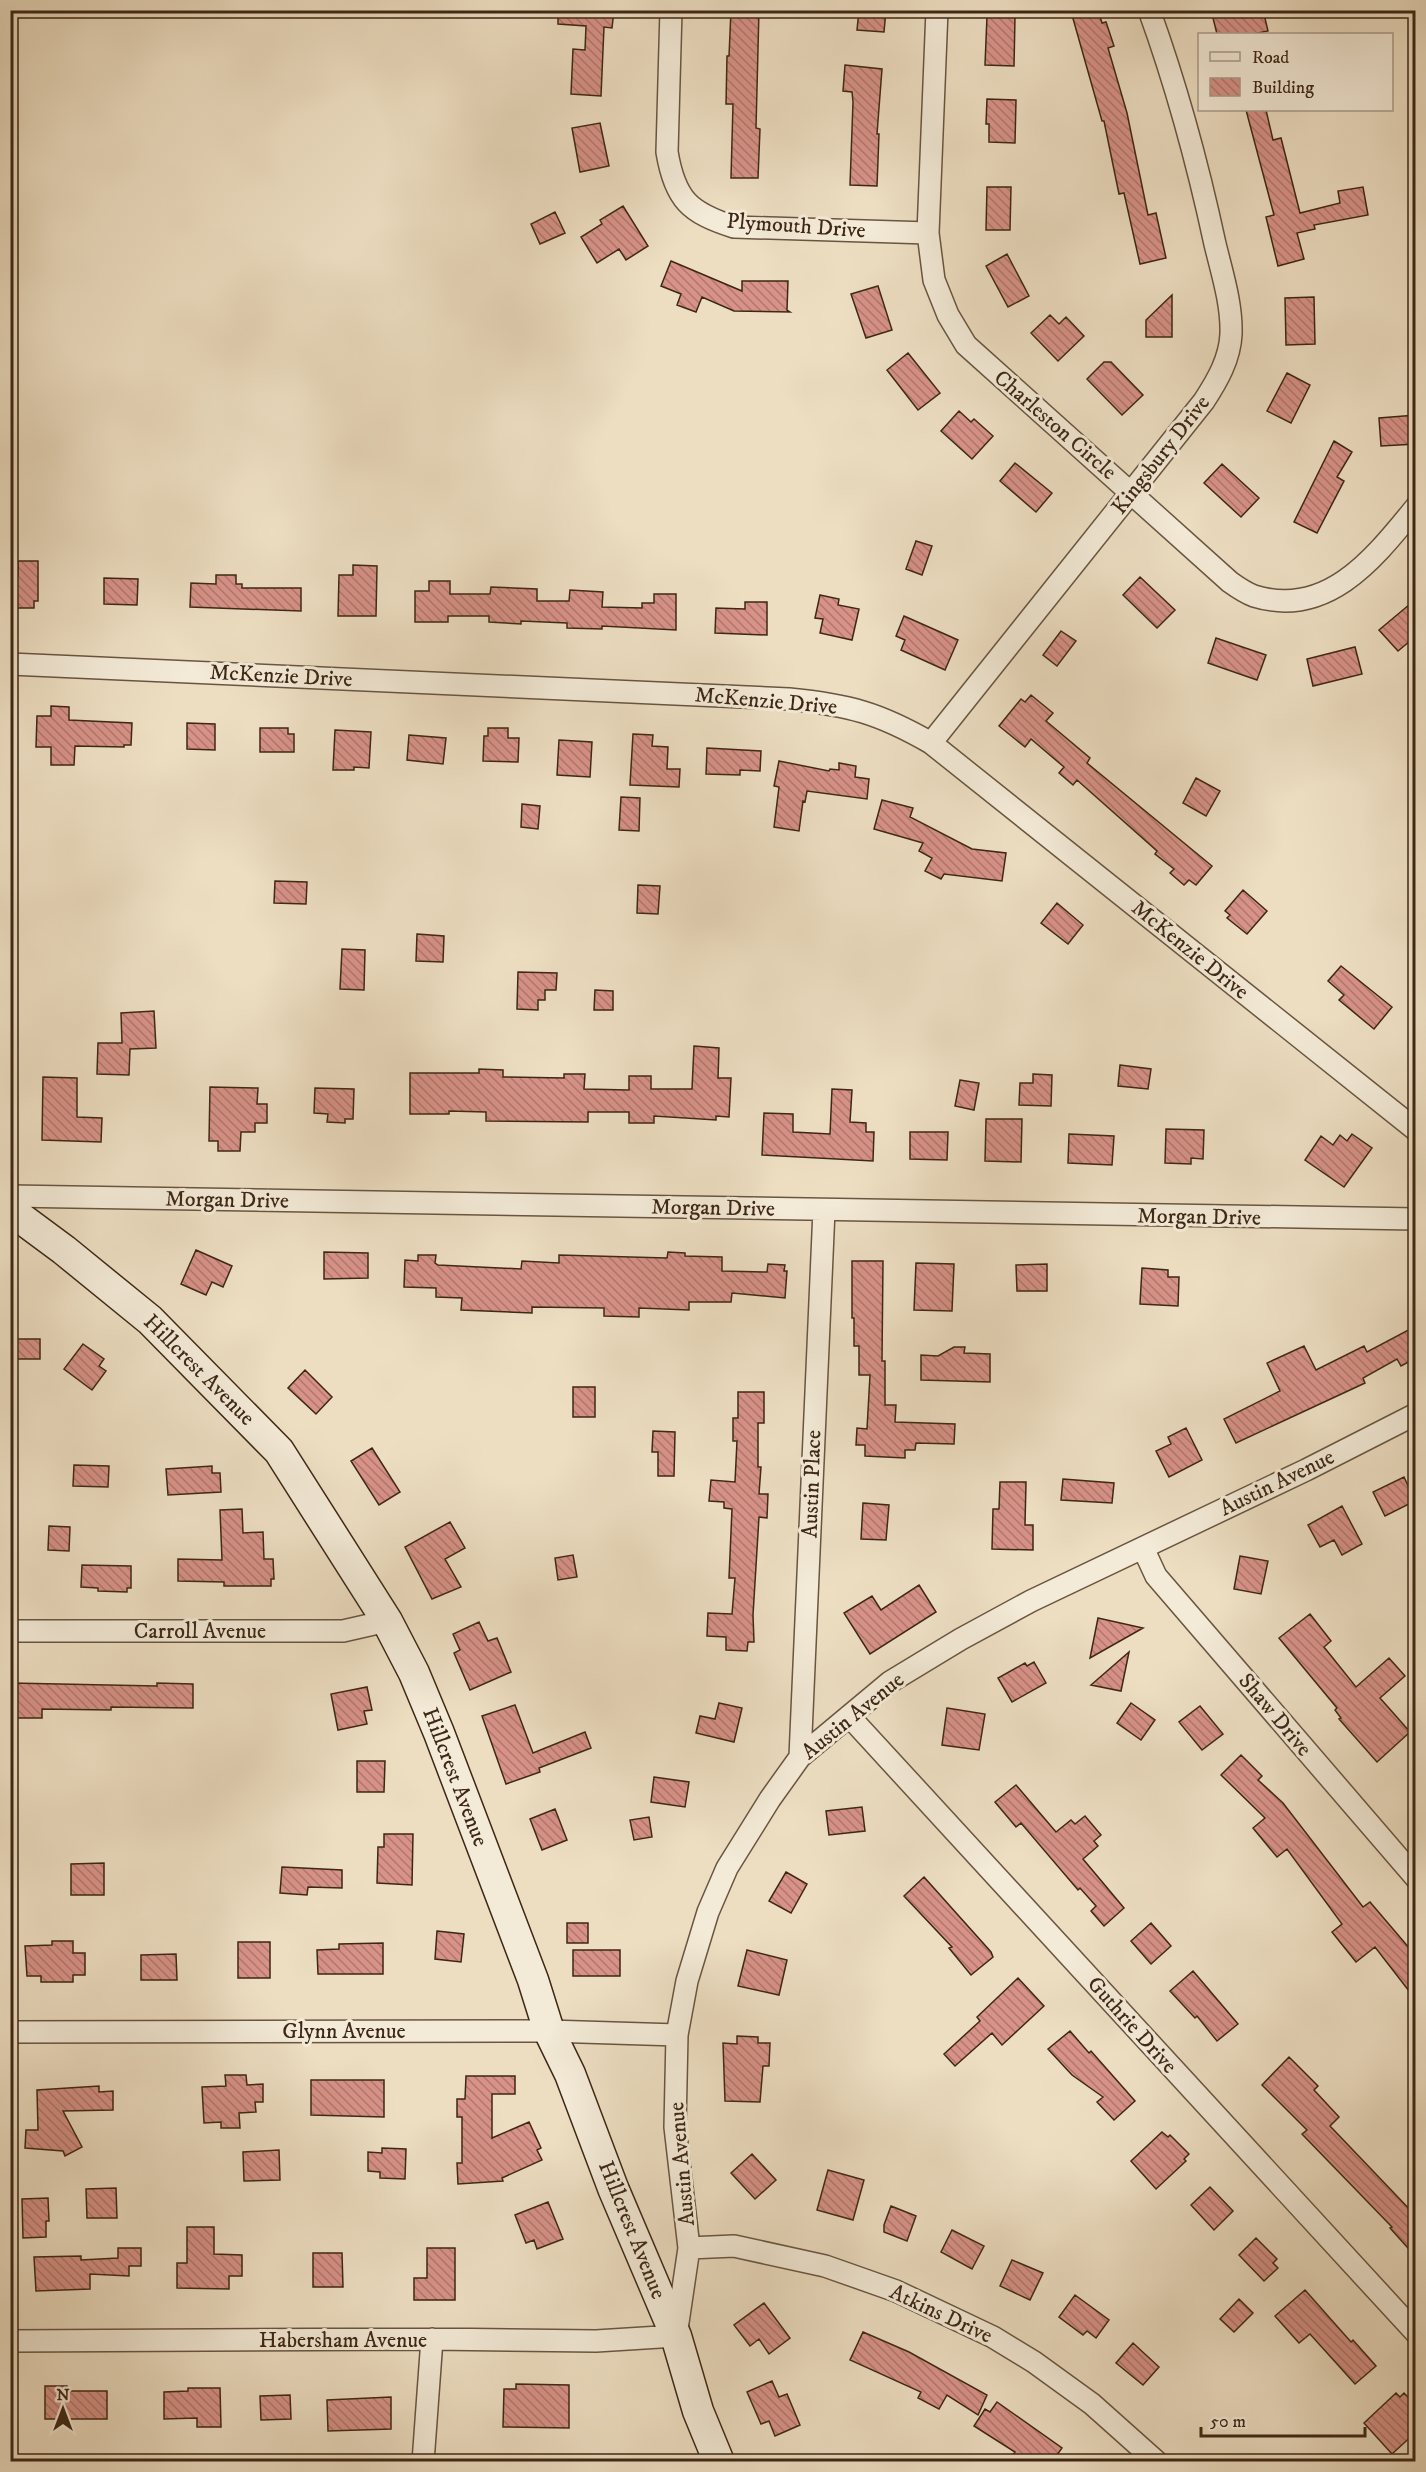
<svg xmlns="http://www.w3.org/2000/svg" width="1426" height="2472" font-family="'IM FELL DW Pica',serif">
<defs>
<pattern id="building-back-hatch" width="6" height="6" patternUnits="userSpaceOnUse" patternTransform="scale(1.5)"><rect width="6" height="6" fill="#d89288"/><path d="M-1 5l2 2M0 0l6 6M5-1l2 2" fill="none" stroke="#b0776e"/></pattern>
</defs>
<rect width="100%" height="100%" fill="#eddec2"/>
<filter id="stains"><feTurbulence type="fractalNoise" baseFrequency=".00333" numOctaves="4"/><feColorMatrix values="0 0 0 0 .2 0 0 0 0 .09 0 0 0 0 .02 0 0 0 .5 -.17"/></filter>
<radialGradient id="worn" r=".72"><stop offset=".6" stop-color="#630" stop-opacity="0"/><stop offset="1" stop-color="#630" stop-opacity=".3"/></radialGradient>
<!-- building -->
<path fill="url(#building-back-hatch)" stroke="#3d2715" stroke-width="1.5" d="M558,10H614L612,28L604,27L601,96L571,94L573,49L585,50L586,26L558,24Z
M731,10H759L756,128L760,129L758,178H731L733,104H726L727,56H729Z
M859,10H886L884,32L857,30Z
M1086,10H1098L1102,23L1106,22L1114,46L1108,48L1127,113L1148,215L1156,213L1166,258L1140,264L1124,193L1119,194L1104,121H1102L1072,15Z
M1211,10H1263L1268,31L1253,34H1217Z
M987,16L1015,17L1014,66L985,65Z
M845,65L882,69L877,134H879L877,186L850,185L853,102L852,92L843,91Z
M987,99L1016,100L1015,143L989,142V124H986Z
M1246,110H1266L1273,140L1281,138L1300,213L1340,203L1338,191L1363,187L1368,215L1314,225L1315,229L1297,233L1304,259L1278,266L1266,217L1274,215Z
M600,123L609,166L580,172L572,128Z
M987,187H1011L1010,230H986Z
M623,206L648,246L626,260L619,249L597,263L581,237L602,224L600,220Z
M555,212L565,233L540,244L531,224Z
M1007,254L1029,296L1008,307L986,266Z
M671,261L742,291V281H788L787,310L790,312L734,311L702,297L696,312L677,305L681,294L661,286Z
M878,286L892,330L866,338L851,294Z
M1172,295V337H1146V320Z
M1314,297L1315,344L1286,345L1285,298Z
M1050,315L1059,324L1066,317L1084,336L1058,361L1031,333Z
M908,353L940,393L918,410L887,370Z
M1104,362H1111L1143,395L1122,415L1087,379Z
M1287,373L1310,385L1291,423L1267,411Z
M959,411L971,422L974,419L993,436L972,459L941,431Z
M1416,415V444L1381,446L1379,418Z
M1334,441L1352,452L1337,477L1344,481L1317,533L1294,522Z
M1015,463L1052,493L1036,512L1000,481Z
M1222,464L1259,498L1241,517L1204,483Z
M916,541L932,546L922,575L906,569Z
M18,561H38V601H34V608H11L10,575H18Z
M353,565L377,566L376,616H338L339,575H353Z
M216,575H236V584H242V588H301V611L190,607L191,583L216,584Z
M1140,577L1175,610L1157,628L1123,595Z
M104,578L138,579L137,605L104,604Z
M429,581H450V594H490L491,587L537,589V601H569L570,590L603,592L602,607L642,608V603H654V594H676V630L602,626V629L567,628V623L521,621V624L489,622V616H448V622H415V591H429Z
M820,595L839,599L838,605L859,609L852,640L820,633L823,619L815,618Z
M1416,599V636L1398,651L1379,630Z
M745,602H767V635L715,633L716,608L745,609Z
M904,616L958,640L945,670L901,650L905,640L896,636Z
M1061,631L1076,641L1057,666L1043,655Z
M1216,638L1266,655L1257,680L1208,663Z
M1355,647L1362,674L1313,686L1307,659Z
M1031,695L1053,713L1046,721L1090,758L1087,763L1212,866L1196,885L1189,880L1184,885L1170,873L1174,869L1155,854L1157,851L1077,780L1073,785L1059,773L1064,767L1031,739L1025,747L999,726L1021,699L1025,702Z
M51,706L69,707V720L132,723L131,745H124V747L75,746L74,765H51V747H36L37,716H51Z
M187,723L215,724V750L187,749Z
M260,728H288V734H294V752H260Z
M488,728H508V738H519L518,762L483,761L484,736H488Z
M335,730L371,732L369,768L354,767V770H333Z
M633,734L653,735L652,746L668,747L667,769H680L679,787L630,785Z
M409,735L446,738L443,764L407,760Z
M559,740L592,742L590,777L557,775Z
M707,748L761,751L760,771L740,770V775L706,774Z
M779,761L829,771L830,769L839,770V763L856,766L855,777L869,779L867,799L807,791L805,802L803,801L799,831L774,827L779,787L774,786Z
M1196,778L1220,791L1206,816L1183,803Z
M621,797L640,798L639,831L619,830Z
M882,800L913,808L910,817L972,849L1006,853L1002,881L944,874L941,879L925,871L932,858L919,851L923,843L874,829Z
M522,804L540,806L538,829L521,827Z
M275,881L307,882L306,904L274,903Z
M638,885L660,886L658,914L637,913Z
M1243,890L1267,911L1247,934L1227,918L1230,915L1225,911Z
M1057,903L1083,925L1068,944L1041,923Z
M417,934L444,936L443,962L416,961Z
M342,949L365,950L364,990L340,989Z
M1341,966L1392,1007L1374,1029L1339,1000L1344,995L1328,981Z
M518,972L557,973L556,990H545V1000H538V1010L517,1009Z
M595,990L613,991V1010H594Z
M154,1011L156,1048L130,1049L129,1075L97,1074L98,1043H122L121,1013Z
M694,1046L719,1048L718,1078H731L729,1117L716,1116V1120L654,1116V1123H629V1112H588V1122L486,1121V1112L449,1111V1114H410V1073H479V1069L503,1070V1077L564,1078V1074H585L584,1089L629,1090V1076H651V1089H692Z
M1120,1065L1151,1069L1148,1089L1118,1086Z
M1033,1074L1052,1075L1051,1106L1019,1105L1020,1083H1033Z
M43,1077L77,1078V1117L102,1118L101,1142L42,1140Z
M960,1080L979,1083L974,1110L955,1106Z
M210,1087L258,1088L257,1104H267V1123H255V1132H241L240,1151H218V1141H209Z
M315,1088L354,1089L353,1119H345V1123L327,1122L328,1114L314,1113Z
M832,1089L852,1090L850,1122L866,1123V1132H874L873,1161L762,1155L764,1113L793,1114V1132L830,1134Z
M986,1119H1022L1021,1162L985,1161Z
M1166,1129L1204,1130L1203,1159L1191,1158V1164L1165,1163Z
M910,1132H948L947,1160L910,1159Z
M1069,1134L1114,1136L1112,1165L1068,1163Z
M1352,1134L1372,1148L1344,1187L1305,1160L1321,1136L1333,1145L1340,1135L1347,1141Z
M196,1250L232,1266L223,1287L212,1282L206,1295L181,1284Z
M324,1252L368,1253V1278L324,1279Z
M668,1252L685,1253V1256L722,1257V1271L767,1272L768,1264L785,1265L784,1271H787L785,1298L732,1293L731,1302H689V1310L639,1308V1317L604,1316V1308L532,1307V1313L461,1310L462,1298L436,1297V1288L404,1287L405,1260L418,1261V1255H436L435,1263L438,1265L521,1269L522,1261L559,1263V1255L667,1258Z
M852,1261H883L882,1361H885V1405H896L895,1422L955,1424L954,1444L916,1443L915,1450H905V1458L865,1456V1445H856L857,1428L867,1429L870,1375H859V1346H854V1318H852Z
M916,1263L954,1264L952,1311L914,1310Z
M1047,1264V1291H1017L1016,1265Z
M1142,1268L1168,1270V1277H1179L1178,1306L1140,1304Z
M1416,1326V1358L1401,1366L1397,1359L1363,1378L1365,1383L1236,1443L1224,1419L1280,1391L1267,1363L1304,1346L1316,1370L1364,1346L1367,1352Z
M10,1339H40V1359H10Z
M83,1344L104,1359L99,1366L106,1371L92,1390L64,1369Z
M954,1347H965L964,1353L990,1354V1382L921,1380V1355L938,1356Z
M305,1370L332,1397L316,1414L288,1388Z
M573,1387H595V1417H573Z
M738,1392H764V1423H758V1467H761L759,1494H768L767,1518L759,1517L753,1615L754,1642H748L747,1651L726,1650V1637L707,1636L708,1613L732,1614L735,1578H729L732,1509L724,1508V1502L709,1501L711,1480L735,1482L737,1441H733V1418H738Z
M1186,1428L1202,1460L1169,1477L1156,1451L1171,1444L1168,1437Z
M653,1431L675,1432L674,1476H658V1452H652Z
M372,1448L400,1492L379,1505L351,1461Z
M74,1465L109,1466L108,1487L73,1486Z
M212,1466V1473H220L221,1492L168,1495L166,1469Z
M1404,1477L1415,1501L1385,1516L1373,1492Z
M1063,1479L1114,1483L1112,1503L1061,1500Z
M1000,1482H1026L1025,1525H1033V1550L992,1549L993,1509H999Z
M863,1503L889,1505L886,1540L861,1539Z
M1342,1506L1362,1544L1342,1555L1334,1540L1320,1547L1308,1525Z
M242,1509L243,1533L263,1532L264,1559H273L274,1579H271V1586H224V1582L178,1581V1559L222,1560L220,1510Z
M450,1522L465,1548L445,1559L461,1587L432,1599L405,1547Z
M49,1526L70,1527L69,1551L48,1550Z
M573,1555L577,1577L558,1580L555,1558Z
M1240,1556L1268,1561L1261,1594L1234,1589Z
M82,1565L131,1566V1588H127V1592L98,1591V1588L81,1587Z
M919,1585L936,1612L870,1654L844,1613L872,1596L881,1610Z
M1310,1614L1331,1641L1324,1647L1356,1687L1389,1658L1405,1676L1380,1698L1410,1732L1377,1762L1339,1719L1341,1718L1335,1710L1337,1708L1279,1638Z
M1098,1618L1143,1628L1090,1658Z
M479,1622L488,1641L497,1638L511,1672L470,1690L454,1653L460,1650L453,1634Z
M1129,1652L1121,1691L1091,1685Z
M1034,1662L1046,1683L1012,1702L998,1678L1025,1663L1027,1666Z
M10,1683L157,1686V1683L193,1684V1708L111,1707V1710L42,1709V1718H10Z
M367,1687L372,1710L364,1711L367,1724L338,1730L331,1694Z
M719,1703L742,1708L734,1742L696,1733L700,1716L715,1719Z
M1131,1703L1155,1720L1141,1740L1117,1723Z
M515,1705L533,1753L585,1732L591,1748L539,1768L540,1772L506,1784L482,1716Z
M1200,1706L1223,1734L1202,1750L1179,1722Z
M947,1708L985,1714L979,1750L942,1745Z
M1241,1755L1262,1776L1258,1780L1283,1803L1363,1907L1370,1902L1416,1956V2000L1375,1947L1356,1962L1332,1932L1342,1924L1287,1849L1277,1857L1253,1828L1265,1818L1221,1775Z
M357,1761H385L384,1792H357Z
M654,1777L689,1782L685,1807L651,1802Z
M1016,1785L1056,1832L1071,1820L1075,1824L1085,1816L1101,1835L1094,1841L1098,1846L1083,1859L1124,1908L1104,1926L1091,1911L1096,1906L1080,1888L1078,1890L1021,1823L1016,1827L995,1802Z
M862,1807L865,1831L829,1835L826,1811Z
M555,1809L567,1840L542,1850L530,1819Z
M649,1817L652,1837L634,1840L630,1820Z
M384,1834H413L412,1885L377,1883L378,1847H384Z
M104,1863V1895H71V1864Z
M282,1867L342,1870V1888L308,1887L307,1895L280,1893Z
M786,1872L807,1884L791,1913L769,1901Z
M924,1877L991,1952L993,1957L971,1975L949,1948L952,1947L904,1896Z
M567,1923H588V1943H567Z
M1151,1923L1171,1946L1151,1964L1131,1941Z
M437,1931L464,1934L461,1962L435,1959Z
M52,1941H73V1953H85V1975H73V1982H41V1976H27L25,1946L52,1945Z
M238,1942H270V1978H238Z
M383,1943V1974H318L317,1950L339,1949V1944Z
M573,1950H620V1976H573Z
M747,1950L787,1960L779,1995L738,1986Z
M176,1954L177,1980H141V1955Z
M1193,1971L1238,2024L1217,2041L1197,2016L1195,2018L1170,1991Z
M1018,1978L1044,2006L1002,2045L992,2033L955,2066L944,2054L980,2021L977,2017Z
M1070,2031L1089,2053L1091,2051L1135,2101L1114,2120L1097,2102L1103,2097L1072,2075L1048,2049Z
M737,2036L758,2037V2043H770L769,2066H763L760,2102L725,2101L723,2043L737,2044Z
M1289,2057L1318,2086L1314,2090L1339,2117L1330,2126L1416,2216V2257L1390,2228L1392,2227L1302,2134L1307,2130L1262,2085Z
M225,2075H246L247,2085L263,2084V2102H255L256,2112L239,2113L240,2128H221V2122L204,2123L202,2087L226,2086Z
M466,2076H515V2094H492V2138L529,2122L541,2148L537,2150L542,2160L502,2178L503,2181L458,2184L457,2163H462V2117H457V2099H465Z
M311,2080H384V2117L311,2115Z
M99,2086V2092L113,2091V2110L63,2111L82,2147L65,2156L63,2151L25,2148L26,2130H38L37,2090Z
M1162,2132L1168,2137L1170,2135L1189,2154L1184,2159L1186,2161L1156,2189L1131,2161Z
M382,2148L406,2149L405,2179L380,2178V2172L368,2171V2152L382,2153Z
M279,2150L280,2180L244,2181L243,2152Z
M752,2154L776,2180L755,2199L731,2173Z
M828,2170L864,2180L853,2220L817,2210Z
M1210,2187L1233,2211L1214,2230L1191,2205Z
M116,2188L117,2218H87L86,2189Z
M48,2198L49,2221H46V2237L23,2238L22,2199Z
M548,2202L563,2239L537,2249L534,2240L526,2243L515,2215Z
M891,2206L916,2216L907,2241L884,2232V2225Z
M187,2227H214V2254L242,2255V2276H229V2289L177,2288V2263H187Z
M952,2230L984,2246L972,2269L941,2252Z
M1256,2238L1277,2259L1273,2263L1278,2268L1264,2281L1239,2255Z
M118,2248H141V2266H129V2276L90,2274V2289L36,2291L34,2257L81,2256V2260L118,2258Z
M427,2248H455V2300H414V2278H427Z
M313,2253H342L343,2287H313Z
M1012,2260L1043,2273L1030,2300L1000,2286Z
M1305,2290L1351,2342L1353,2340L1376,2366L1355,2384L1310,2334L1299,2343L1275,2316Z
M1075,2295L1109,2320L1096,2338L1087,2331L1083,2335L1059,2317Z
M1239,2299L1253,2313L1234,2332L1220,2319Z
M764,2303L790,2338L769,2354L759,2339L750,2346L734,2325Z
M863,2332L909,2352L987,2395L978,2415L947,2395L939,2409L918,2398L921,2392L850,2360Z
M1133,2343L1159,2367L1143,2385L1116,2363Z
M772,2381L779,2397L787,2394L800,2425L775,2436L769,2421L761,2424L747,2392Z
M516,2384L569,2385V2428L503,2427L504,2389H516Z
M45,2386H67V2391H107V2419H45Z
M188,2388H220L221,2427H197V2418L164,2419V2392L188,2391Z
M1396,2393L1400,2397L1404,2393L1416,2405V2432L1392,2454L1364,2423Z
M290,2395L291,2419L261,2420L260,2396Z
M391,2397V2429L328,2431L327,2400Z
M997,2402L1062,2448L1052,2462H1008L1015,2452L974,2426L985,2409L990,2412Z"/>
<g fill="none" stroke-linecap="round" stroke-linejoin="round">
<!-- street casing -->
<g stroke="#695540" stroke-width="24">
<path id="street" d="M671,10L667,152C675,200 690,213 734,227L928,233
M937,10L928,233L934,280L948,315L966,345L1230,582C1237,587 1246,593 1254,596C1328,619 1375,557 1416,507
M10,664L789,699C849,705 879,713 931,743L1416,1130
M931,743L1204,401C1217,381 1230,359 1231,334C1232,304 1222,273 1215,244C1198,165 1177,87 1149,10
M10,1196L1416,1219
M1143,1548L1156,1576L1416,1878
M10,1631H343L387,1621
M849,1716L1416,2333
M800,1757L824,1210
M10,2032L549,2031L677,2035
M689,2248L734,2246L825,2266L896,2291L993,2337L1034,2362L1092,2404L1157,2462
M10,2341L432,2339L596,2341L676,2336L689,2248L675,2127L677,2035L687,1981L708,1912L727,1868L770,1799L800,1757L890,1682L961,1639L1031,1601L1306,1470L1416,1414
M423,2462L432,2339"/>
</g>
<!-- secondary casing -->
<g stroke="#3d2715" stroke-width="33">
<path id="secondary" d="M10,1210L64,1250L150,1320L279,1451L387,1621L414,1673L439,1733L533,1980L549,2031L570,2074L613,2188L676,2336L698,2411L719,2462"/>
</g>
<!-- street -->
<use href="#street" stroke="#f3ead7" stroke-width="21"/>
<!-- secondary -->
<use href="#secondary" stroke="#f3ead7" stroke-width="30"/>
</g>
<g text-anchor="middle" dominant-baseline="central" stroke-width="6" stroke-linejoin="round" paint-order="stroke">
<!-- street labels -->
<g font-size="22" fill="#3d2715" stroke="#f3ead7">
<text transform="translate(796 226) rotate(4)">Plymouth Drive</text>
<text transform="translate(1055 425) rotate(41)">Charleston Circle</text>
<text transform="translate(1161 455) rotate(-52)">Kingsbury Drive</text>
<text transform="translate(281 676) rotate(3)">McKenzie Drive</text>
<text transform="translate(766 701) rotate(5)">McKenzie Drive</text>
<text transform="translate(1190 950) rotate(39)">McKenzie Drive</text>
<text transform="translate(227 1200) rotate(1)">Morgan Drive</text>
<text transform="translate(713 1208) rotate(1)">Morgan Drive</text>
<text transform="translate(1199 1217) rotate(1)">Morgan Drive</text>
<text transform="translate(199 1370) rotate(45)">Hillcrest Avenue</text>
<text transform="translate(1277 1483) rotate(-26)">Austin Avenue</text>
<text transform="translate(812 1484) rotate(-88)">Austin Place</text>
<text x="200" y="1631">Carroll Avenue</text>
<text transform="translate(1275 1715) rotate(50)">Shaw Drive</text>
<text transform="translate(853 1716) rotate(-39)">Austin Avenue</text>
<text transform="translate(455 1777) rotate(69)">Hillcrest Avenue</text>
<text transform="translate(1132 2025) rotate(48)">Guthrie Drive</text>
<text x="344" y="2031">Glynn Avenue</text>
<text transform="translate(682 2164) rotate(-95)">Austin Avenue</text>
<text transform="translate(632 2230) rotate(68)">Hillcrest Avenue</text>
<text transform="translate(941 2314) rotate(25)">Atkins Drive</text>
<text x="343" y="2340">Habersham Avenue</text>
</g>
</g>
<!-- margin -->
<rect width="1426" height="2472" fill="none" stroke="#eddec2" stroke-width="36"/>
<rect x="12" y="12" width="1402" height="2448" fill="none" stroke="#3d2715" stroke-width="3"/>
<rect x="18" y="18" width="1390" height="2436" fill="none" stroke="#3d2715" stroke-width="1.5"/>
<!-- legend -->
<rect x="1198" y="33" width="195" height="78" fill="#f3ead7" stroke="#aa9c89" stroke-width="1.5"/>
<rect x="1210" y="52" width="30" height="9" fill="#f3ead7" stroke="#aa9c89" stroke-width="1.5"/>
<text x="1252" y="63" font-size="18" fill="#3d2715">Road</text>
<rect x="1210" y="78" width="30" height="18" fill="url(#building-back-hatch)" stroke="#aa9c89" stroke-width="1.5"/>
<text x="1252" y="93" font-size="18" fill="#3d2715">Building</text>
<!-- north arrow -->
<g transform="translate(63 2409)" stroke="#f3ead7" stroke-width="4.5" paint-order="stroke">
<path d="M0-4.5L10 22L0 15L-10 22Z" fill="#3d2715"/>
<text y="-9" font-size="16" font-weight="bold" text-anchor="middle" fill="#3d2715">N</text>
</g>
<!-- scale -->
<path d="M1201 2427v9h164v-9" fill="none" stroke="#3d2715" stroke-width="3"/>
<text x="1210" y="2427" font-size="18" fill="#3d2715" stroke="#f3ead7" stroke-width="4.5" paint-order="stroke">50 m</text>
<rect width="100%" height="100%" filter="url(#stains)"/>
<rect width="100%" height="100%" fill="url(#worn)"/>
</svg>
